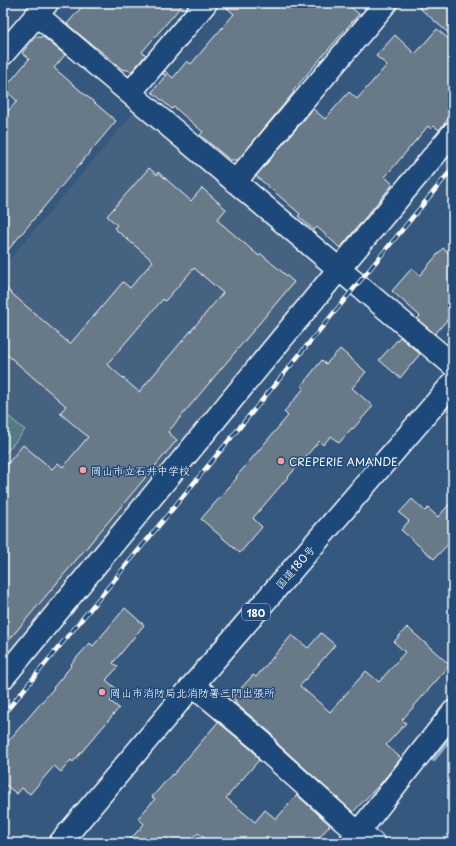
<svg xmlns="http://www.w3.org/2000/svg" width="456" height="846" font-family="'Playpen Sans','Klee One',sans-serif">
<rect width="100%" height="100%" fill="#35587e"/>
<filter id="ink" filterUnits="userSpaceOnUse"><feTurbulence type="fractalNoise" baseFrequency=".025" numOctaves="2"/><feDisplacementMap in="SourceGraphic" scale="8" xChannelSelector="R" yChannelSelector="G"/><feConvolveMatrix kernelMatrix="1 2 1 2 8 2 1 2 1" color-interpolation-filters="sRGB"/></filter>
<g filter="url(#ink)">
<!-- built -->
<path fill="#446281" d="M135,111L321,267L322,278L3,662V267Z"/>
<!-- green -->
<path fill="#517c84" stroke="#a8bec2" d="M3,412L25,430L3,456Z"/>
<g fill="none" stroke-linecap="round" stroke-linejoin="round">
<!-- stream -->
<path stroke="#8fafc7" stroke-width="7" d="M433,758L453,733"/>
</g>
<!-- building -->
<path fill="#687988" stroke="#fff" fill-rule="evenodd" d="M85,3H184L142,52L146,55L132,71L122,69L97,48H96L67,24Z
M221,3H346L359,14L314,66L293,91L294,92L238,160H230L200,135L203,132L174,107L172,109L152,92L166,75L162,74L165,71L173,78L187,61L191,64L234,14Z
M414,3H453V37Z
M437,29L453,43V113L439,130L434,126L431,129L428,126L385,177L393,184L340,248L317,227L314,230L298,216L300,214L256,176L313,109L325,119L349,92L357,99L387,65L376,56L395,35L415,54Z
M35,37H43L65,55L54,68L116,121L3,256V117L17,101L4,89L29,59L22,53Z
M149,168L157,175L158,172L191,201L202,188L226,209L217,220L259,256L261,254L294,282L168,432L177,440L3,647V469L23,445L52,469L58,463L63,467L88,437L60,413L66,406L3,351V286L70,344L123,282L130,288L153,261L114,228L117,225L107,216ZM194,268L223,293L139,392L107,364L163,299L165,301Z
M443,248L453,257V313L435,334L417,319L420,316L392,291L412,268L420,275Z
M400,337L420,354L400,378L379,360Z
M340,349L366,372L352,388L373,406L353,429L352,428L339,443L331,436L323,445L319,441L253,518L262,527L240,553L201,519L237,478L236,477L288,416L284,412L304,388L301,386L322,360L326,364Z
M412,499L425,511L428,508L438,517L453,500V539L434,559L401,530L409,521L399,513Z
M125,608L144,625L113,663L118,667L106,680L119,691L110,701L119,708L73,762L71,760L61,772L54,766L30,794L22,788L17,794L3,783V747L54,688H53L72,665L71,664L90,643L93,646Z
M407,627L450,665L402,720L406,723L386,745L401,758L382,782L353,812L278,744L271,733L235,703L236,701L232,698L253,675L256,677L292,635L308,648L321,633L335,645L300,686L330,712L366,671L379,682L405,652L394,642Z
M218,722L253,751L259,760L226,798L255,822L265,810L276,819L297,795L330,825L315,843H211L198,833L196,835H195L188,843H127L144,824L138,818L155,799L152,797L172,774L173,775Z"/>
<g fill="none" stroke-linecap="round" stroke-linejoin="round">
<!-- minor casing -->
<g stroke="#fff" stroke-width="25">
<path id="minor" d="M37,15L453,365
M3,54L47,3
M130,93L206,3
M235,182L386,3
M3,678L339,269L453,133
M193,685L263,743L268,752L358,833L373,843
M350,843L453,712"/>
</g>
<!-- highway casing -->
<g stroke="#fff" stroke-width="25">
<path id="highway" d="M60,843L193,685L453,383"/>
</g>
<!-- minor -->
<use href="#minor" stroke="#1f4a7a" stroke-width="22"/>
<!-- highway -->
<use href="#highway" stroke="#1f4a7a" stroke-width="22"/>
<!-- rail casing -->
<g stroke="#fff" stroke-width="4.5">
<path id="rail" d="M3,715L453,168"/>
</g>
<!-- rail -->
<use href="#rail" stroke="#1f4a7a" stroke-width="3" stroke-dasharray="9" stroke-linecap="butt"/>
</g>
</g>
<!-- markers -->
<g fill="#ff9aa2" stroke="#1f4a7a" stroke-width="1.5">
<circle cx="281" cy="461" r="4"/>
<circle cx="83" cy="470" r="4"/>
<circle cx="102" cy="692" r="4"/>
</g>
<g text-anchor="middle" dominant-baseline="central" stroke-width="3" stroke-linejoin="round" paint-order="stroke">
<!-- shield labels -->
<rect fill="#1f4a7a" stroke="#bcc9d7" stroke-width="1" x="242" y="604" width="28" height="16" rx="3"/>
<g font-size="10" font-weight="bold" fill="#fff">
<text x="256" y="612">180</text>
</g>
<!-- poi labels -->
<g font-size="11" fill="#fff" stroke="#1f4a7a" text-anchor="start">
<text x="289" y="461">CREPERIE AMANDE</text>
<text x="91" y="470">岡山市立石井中学校</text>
<text x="110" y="692">岡山市消防局北消防署三門出張所</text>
</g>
<!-- street labels -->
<g font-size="11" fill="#fff" stroke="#1f4a7a">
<text transform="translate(295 567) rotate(-49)">国道180号</text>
</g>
</g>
<!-- margin -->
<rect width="456" height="846" fill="none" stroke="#1f4a7a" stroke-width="16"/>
<rect x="8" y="8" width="440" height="830" fill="none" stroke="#fff" stroke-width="1.5" filter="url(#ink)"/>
</svg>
